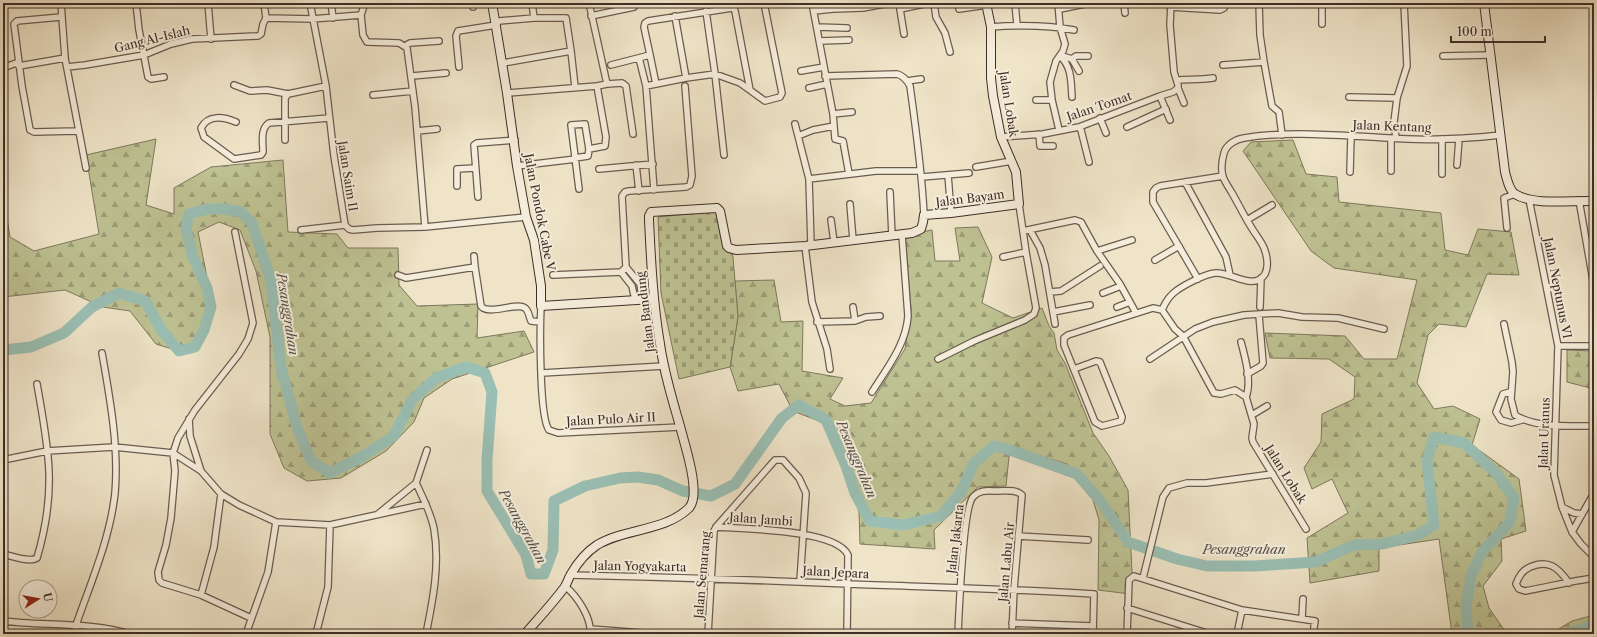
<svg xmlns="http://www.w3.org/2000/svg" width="1597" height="637" font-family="'Libre Caslon Text',serif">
<defs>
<pattern id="forest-firs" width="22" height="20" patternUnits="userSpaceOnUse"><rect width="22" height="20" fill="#bec293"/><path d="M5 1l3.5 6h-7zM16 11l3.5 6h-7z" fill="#9c9e78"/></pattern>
<pattern id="cemetery-stones" width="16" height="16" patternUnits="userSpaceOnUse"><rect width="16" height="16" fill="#bec293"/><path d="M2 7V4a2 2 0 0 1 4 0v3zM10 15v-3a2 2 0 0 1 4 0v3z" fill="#9c9e78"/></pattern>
</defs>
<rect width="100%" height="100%" fill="#efe4c8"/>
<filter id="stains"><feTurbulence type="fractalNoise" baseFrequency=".005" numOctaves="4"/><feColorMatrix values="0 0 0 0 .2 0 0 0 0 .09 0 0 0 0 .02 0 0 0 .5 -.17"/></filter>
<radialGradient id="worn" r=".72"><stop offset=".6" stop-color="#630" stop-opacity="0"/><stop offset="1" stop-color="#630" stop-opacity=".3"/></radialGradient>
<!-- forest -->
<path fill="url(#forest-firs)" stroke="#7e785e" d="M156,139L146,205L174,214V188L211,167L283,160L288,232L337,234L348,248H398L399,285L417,306L478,304L477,338L524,331L534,352L452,379L424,398L414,422L386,451L341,478L307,481L284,468L270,434V337L256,271L240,230L219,222L198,232L213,307L200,339L182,352L156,344L130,311L103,307L65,290L3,297V200L5,206L10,237L34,251L99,234L86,155Z
M1293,140L1306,174L1337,177L1339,202L1441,213L1445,250L1468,255L1478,229L1511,232L1519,275L1487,274L1466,327L1439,324L1428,335L1417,383L1434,409L1453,406L1480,419L1472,445L1519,479L1526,531L1501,539L1502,561L1483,586L1489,608L1507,634H1452L1439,539L1379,548V571L1310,583L1307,538L1348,513L1332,479L1312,489L1304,468L1321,442L1322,414L1354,399L1355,377L1329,359L1270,358L1265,333L1345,336L1364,359H1397L1417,280L1334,268L1311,251L1243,151L1251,142Z
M978,227L992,257L982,303L1013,318L1042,308L1049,326L1054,333L1057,350L1065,363L1093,433L1109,456L1128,490L1132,572L1130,594L1098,590L1099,520L1087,480L1067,464L1010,447L1006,486L978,487L934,530L935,549L860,544L859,512L845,464L824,423L793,411L779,384L738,391L730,367L738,317L735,281L774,280L781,322L803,321L802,371L843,378L830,399L845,406L871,403L905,349L911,310L905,235L932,230L935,261H960L955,228Z
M1567,350L1594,351V389L1567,382Z
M1594,615V634H1542L1552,633L1572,621Z"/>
<!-- cemetery -->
<path fill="url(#cemetery-stones)" stroke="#7e785e" d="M721,211L733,257L738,317L730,367L679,379L661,293L658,217Z"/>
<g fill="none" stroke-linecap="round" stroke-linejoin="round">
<!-- river -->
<path stroke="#9abfb4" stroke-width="11" d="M3,350L31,347L64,333L92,307L119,293L145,301L162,331L179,351L195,347L204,330L211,307L207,288L193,257L186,229L189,214L207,209H225L241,212L252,223L271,281L281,368L297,427L311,461L330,473L363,456L394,436L412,400L436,378L466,367L485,373L492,392L487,460V491L526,555L531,574H544L553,550L554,501L585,486L620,478L638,477L658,480L683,491L711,496L735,484L782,418L799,405L826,420L846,466L855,493L870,521L903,525L941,516L961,492L974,463L994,446L1010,450L1077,474L1102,503L1128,542L1177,559L1207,566H1255L1316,562L1354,545L1383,544L1418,535L1434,525L1427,461L1434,437L1464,443L1496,473L1514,498L1510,522L1482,552L1471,576L1466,607L1468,634
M1567,634L1594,625"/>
<!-- street casing -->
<g stroke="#6b5c50" stroke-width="8">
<path id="street" d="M61,3L65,58L86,168
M136,3L139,30L148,77L151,79L164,77
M208,3L211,39
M264,3L266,18
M310,3L326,86L334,156L345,225L349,229L353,230L377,228L425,227L526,217
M331,3L333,18
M473,3V7
M532,3L534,18
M589,3L607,84L622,83L626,86L633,134
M812,3L833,114L835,139L843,141L849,174
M899,3L904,34
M934,3L936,17L945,33L950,52
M1015,3L1017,25
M1058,3L1060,27L1065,44L1063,51L1056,61L1050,82L1052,100L1059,130
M1124,3L1125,13
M1171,3L1170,25L1174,72L1178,85V88L1184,103
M1259,3L1260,35L1264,62L1272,106L1279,112L1282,135
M1170,7L1220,10L1224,8L1226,3
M900,9L929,3
M959,9L987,5
M1060,9L1090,3
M706,11L715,74L724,155
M814,11L833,9L863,8L890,3
M361,15L365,3
M591,16L634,7V3
M675,16L686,78
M61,17L17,21L14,24L22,86L30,130L34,132L78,131
M266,18L312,19L361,15L363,35L367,42L399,43L407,48L415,107L425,227
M1322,24V3
M817,27L847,28
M991,27C1019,25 1047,25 1074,30
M820,41L849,40
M405,46L410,43L439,41
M650,55L656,84
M1060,56C1072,67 1071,82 1072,97
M1062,56L1072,59L1079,71
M1443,56L1490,55
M639,58L646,86L654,190
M1072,59L1076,56H1088
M503,63L571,51
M611,65L650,55L644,27L645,23L648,21L732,8H734L735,11L750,90
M1223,65L1264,62
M67,67L85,65L144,55L171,44L192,39L258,36L261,34L263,24L266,18
M459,67L456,36L458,31L496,25L499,21L534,18H566L571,51L575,87
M3,68L16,63L19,66L65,58
M801,71L824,67
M412,76L446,73
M825,76L897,74C904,76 907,80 910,86C916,129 922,172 924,215
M1177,80C1189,79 1200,80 1213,78
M907,81L921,79
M234,85L250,91L267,90L288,94L326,86
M646,86L686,78L715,74L740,83L765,101L780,97L782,93L764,3
M809,88L827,84
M507,93L597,86L607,84
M373,95L413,91
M1160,96L1170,120
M1349,97L1397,98
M1036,100H1052
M833,114L852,112
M1100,118L1106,133
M236,122C224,117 208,114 201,128L204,137L234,159L261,155L263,152C263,142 260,129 269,123L329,118
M795,124L809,179L811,245
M1079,127L1081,130L1089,162
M1127,127L1166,109
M417,131L437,129
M1039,134L1040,146H1053
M798,136L813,130L834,126
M1001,137L1043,134L1079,127L1160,96L1173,92L1178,88
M1396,138L1394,122L1397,98L1407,66L1404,3
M1391,139V171
M1442,139V174
M285,140V98L288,94
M575,158L588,156L589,149
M636,165L639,191
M1457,165L1459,139
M517,166L576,159
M976,167L1012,161
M599,169L653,164
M1350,172L1351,136
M948,175L951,213
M922,177L969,173
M809,179L876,171H920
M1185,182L1226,257L1230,275
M457,186V169L475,168
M579,189L571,125L585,124L589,149L605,146L606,137L597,86
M890,192L892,236
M478,197L474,145L477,143L515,140
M1529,199L1558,346L1554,475L1562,507L1572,532L1581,544L1594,557
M1579,200L1594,286
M850,204L853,240
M831,220L834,242
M1247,220L1272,205
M1507,228L1504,198L1515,194
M301,230L345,225
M1030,230L1040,248L1045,265L1055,324
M1023,231L1075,220L1081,222L1097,251L1120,284L1136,313
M235,232L253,323L248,339L239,354L195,410L178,438L173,453L175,471L171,518L166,545L158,572L159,580L162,583L201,595L251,618
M805,246L812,302L827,349L830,369
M1097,251L1132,240
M474,256L475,267
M1003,257L1026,252
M1155,260L1179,246
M626,267L640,284L643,300
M621,272L632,286L635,300
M398,275L406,278L475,267L481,306L483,308C493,314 520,301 526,309C529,312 529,317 531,321L540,322
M553,275L621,272L626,267L622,196L625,192L629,191L686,187L690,185L692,176L685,86
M1198,279L1153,202V192L1156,188L1160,186L1223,176
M1050,292L1061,291L1100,266
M1103,293L1121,286
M541,306C540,326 539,417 549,430L558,433L680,427
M853,307L855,321L866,317L880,316
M1117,307L1130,302
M1260,307L1261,278
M1162,310C1165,303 1170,295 1176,291C1184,285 1205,274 1215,273C1230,271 1254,292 1265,274C1269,266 1267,256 1264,248C1261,241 1256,235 1253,230C1245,218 1239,205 1232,193C1229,188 1225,182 1223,177C1221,170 1222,160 1224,153C1226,145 1236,139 1244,138C1292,130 1342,136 1389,138C1426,141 1464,139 1501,135
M1053,312L1090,305
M817,322L855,321
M1504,324L1512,362L1513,372L1511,399L1515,415C1535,428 1570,426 1594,426
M1241,342C1245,357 1252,382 1246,397
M1558,346H1594
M938,359L974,341L1025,320L1034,314L1036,308L1026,252L1019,204
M1150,359L1195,329L1213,322L1244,315L1278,313L1302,317L1338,318L1384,329
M1074,369L1096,361L1100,362L1122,417L1121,421L1102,426L1095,422L1064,345V338L1068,335L1153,308L1162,310L1175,329L1183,336L1214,393L1221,394L1235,390L1246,397L1254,424L1252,438L1253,442L1306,529
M542,373L664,366
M1247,374L1261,366L1263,363L1259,315
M872,392C887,368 906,345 908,316L902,235
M1510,392L1503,394L1496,412L1501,420L1511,423L1522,420
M1252,415L1267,406
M189,419L190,436L201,471
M3,460L47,451L114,447L173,453L201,471L221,494L239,505L276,522L330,525L426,504
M1562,507L1574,513L1582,514
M378,514L416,483
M716,527C743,529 836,529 848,555L847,634
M1572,532L1594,493
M1018,536L1088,540
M3,554C12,556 29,563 37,558C45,531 50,500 49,472C48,443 42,413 37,384
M570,575C663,577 756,580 849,584C930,587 1012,589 1094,594L1093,634
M1143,578L1163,497L1169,488L1187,483H1206L1273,474
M1569,583C1558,567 1548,559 1530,567C1522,571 1519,576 1516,584L1519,589L1525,591C1548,587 1571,581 1594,578
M565,586C577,596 592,618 590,634
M201,595L214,547L221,494
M1127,608L1210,634
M1302,619L1303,599
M3,621C45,626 89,622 130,634
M1012,623L1093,626
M591,629L656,634
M75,634L76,625C91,582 110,539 115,493C119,448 110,398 102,353
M246,634L268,572L276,522
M316,634L328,587L330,525
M426,634C433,600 440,564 434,529C431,513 423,498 416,483L427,450
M708,634L714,531L716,527L775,460H783L799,478L806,493L800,581
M958,634C959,613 963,508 973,497C980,489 988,491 998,491C1006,491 1016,489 1022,495L1014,589L1012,634
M1127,634L1129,580L1134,576L1242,610L1315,621L1313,634
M1237,634L1242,610"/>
</g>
<!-- secondary casing -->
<g stroke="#3f2e28" stroke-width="10">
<path id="secondary" d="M492,3L507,93L517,166L526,217L534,240L541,286V306L653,299
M1484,3L1505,172C1507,179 1509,190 1515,194C1534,206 1572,200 1594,201
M525,634C538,619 552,604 564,588C567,584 568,579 571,574C578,562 585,553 597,545C625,528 664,532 689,508C702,494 684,443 680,426C672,399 664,372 660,344C653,303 651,261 649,220V216L651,212L717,208L720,211L727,246L729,248L736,250L805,246L912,233L921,229L923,222L924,215L951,213L1019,204L1016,172L1001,137L993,96L991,78V27L986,3"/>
</g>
<!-- street -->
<use href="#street" stroke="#f5eddb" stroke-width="5.5"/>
<!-- secondary -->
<use href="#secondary" stroke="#f5eddb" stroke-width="8"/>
</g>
<g text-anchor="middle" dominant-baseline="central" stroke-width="4" stroke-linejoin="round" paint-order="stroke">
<!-- street labels -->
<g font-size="12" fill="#3f2e28" stroke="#f5eddb">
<text transform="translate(152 39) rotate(-14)">Gang Al-Islah</text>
<text transform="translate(1009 104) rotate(81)">Jalan Lobak</text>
<text transform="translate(1099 106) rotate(-19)">Jalan Tomat</text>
<text transform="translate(1392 126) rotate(2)">Jalan Kentang</text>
<text transform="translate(348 176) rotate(81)">Jalan Saim II</text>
<text transform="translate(970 198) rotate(-7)">Jalan Bayam</text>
<text transform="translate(540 212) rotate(79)">Jalan Pondok Cabe V</text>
<text transform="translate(1558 288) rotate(79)">Jalan Neptunus VI</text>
<text transform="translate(645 312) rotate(-97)">Jalan Bandung</text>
<text transform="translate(611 419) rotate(-3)">Jalan Pulo Air II</text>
<text transform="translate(1544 433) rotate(-88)">Jalan Uranus</text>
<text transform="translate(1286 474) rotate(58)">Jalan Lobak</text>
<text transform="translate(761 519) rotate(4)">Jalan Jambi</text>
<text transform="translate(955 539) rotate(-83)">Jalan Jakarta</text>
<text transform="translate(1006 562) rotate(-85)">Jalan Labu Air</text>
<text transform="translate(640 566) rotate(1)">Jalan Yogyakarta</text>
<text transform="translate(836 572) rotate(3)">Jalan Jepara</text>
<text transform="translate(702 575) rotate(-85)">Jalan Semarang</text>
</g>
<!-- water labels -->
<g font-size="13" font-style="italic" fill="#56524b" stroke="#f5eddb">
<text transform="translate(288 314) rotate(81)">Pesanggrahan</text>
<text transform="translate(857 459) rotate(67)">Pesanggrahan</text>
<text transform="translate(523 526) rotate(61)">Pesanggrahan</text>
<text x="1244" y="549">Pesanggrahan</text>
</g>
</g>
<!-- margin -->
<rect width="1597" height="637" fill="none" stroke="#efe4c8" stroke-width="16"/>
<rect x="4" y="4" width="1589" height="629" fill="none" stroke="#3f2e28" stroke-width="2"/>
<rect x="8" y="8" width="1581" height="621" fill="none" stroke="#3f2e28"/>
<!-- north arrow -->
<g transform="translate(38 599) rotate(79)"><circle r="19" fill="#f5eddb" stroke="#aca193"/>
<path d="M0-3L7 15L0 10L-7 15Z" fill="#8f2418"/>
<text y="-6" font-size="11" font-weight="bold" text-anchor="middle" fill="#3f2e28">U</text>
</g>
<!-- scale -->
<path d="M1451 36v6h94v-6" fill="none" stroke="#3f2e28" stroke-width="2"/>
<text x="1457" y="36" font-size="12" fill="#3f2e28" stroke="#f5eddb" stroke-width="3" paint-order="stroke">100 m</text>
<rect width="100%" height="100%" filter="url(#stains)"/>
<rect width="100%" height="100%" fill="url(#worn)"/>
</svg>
